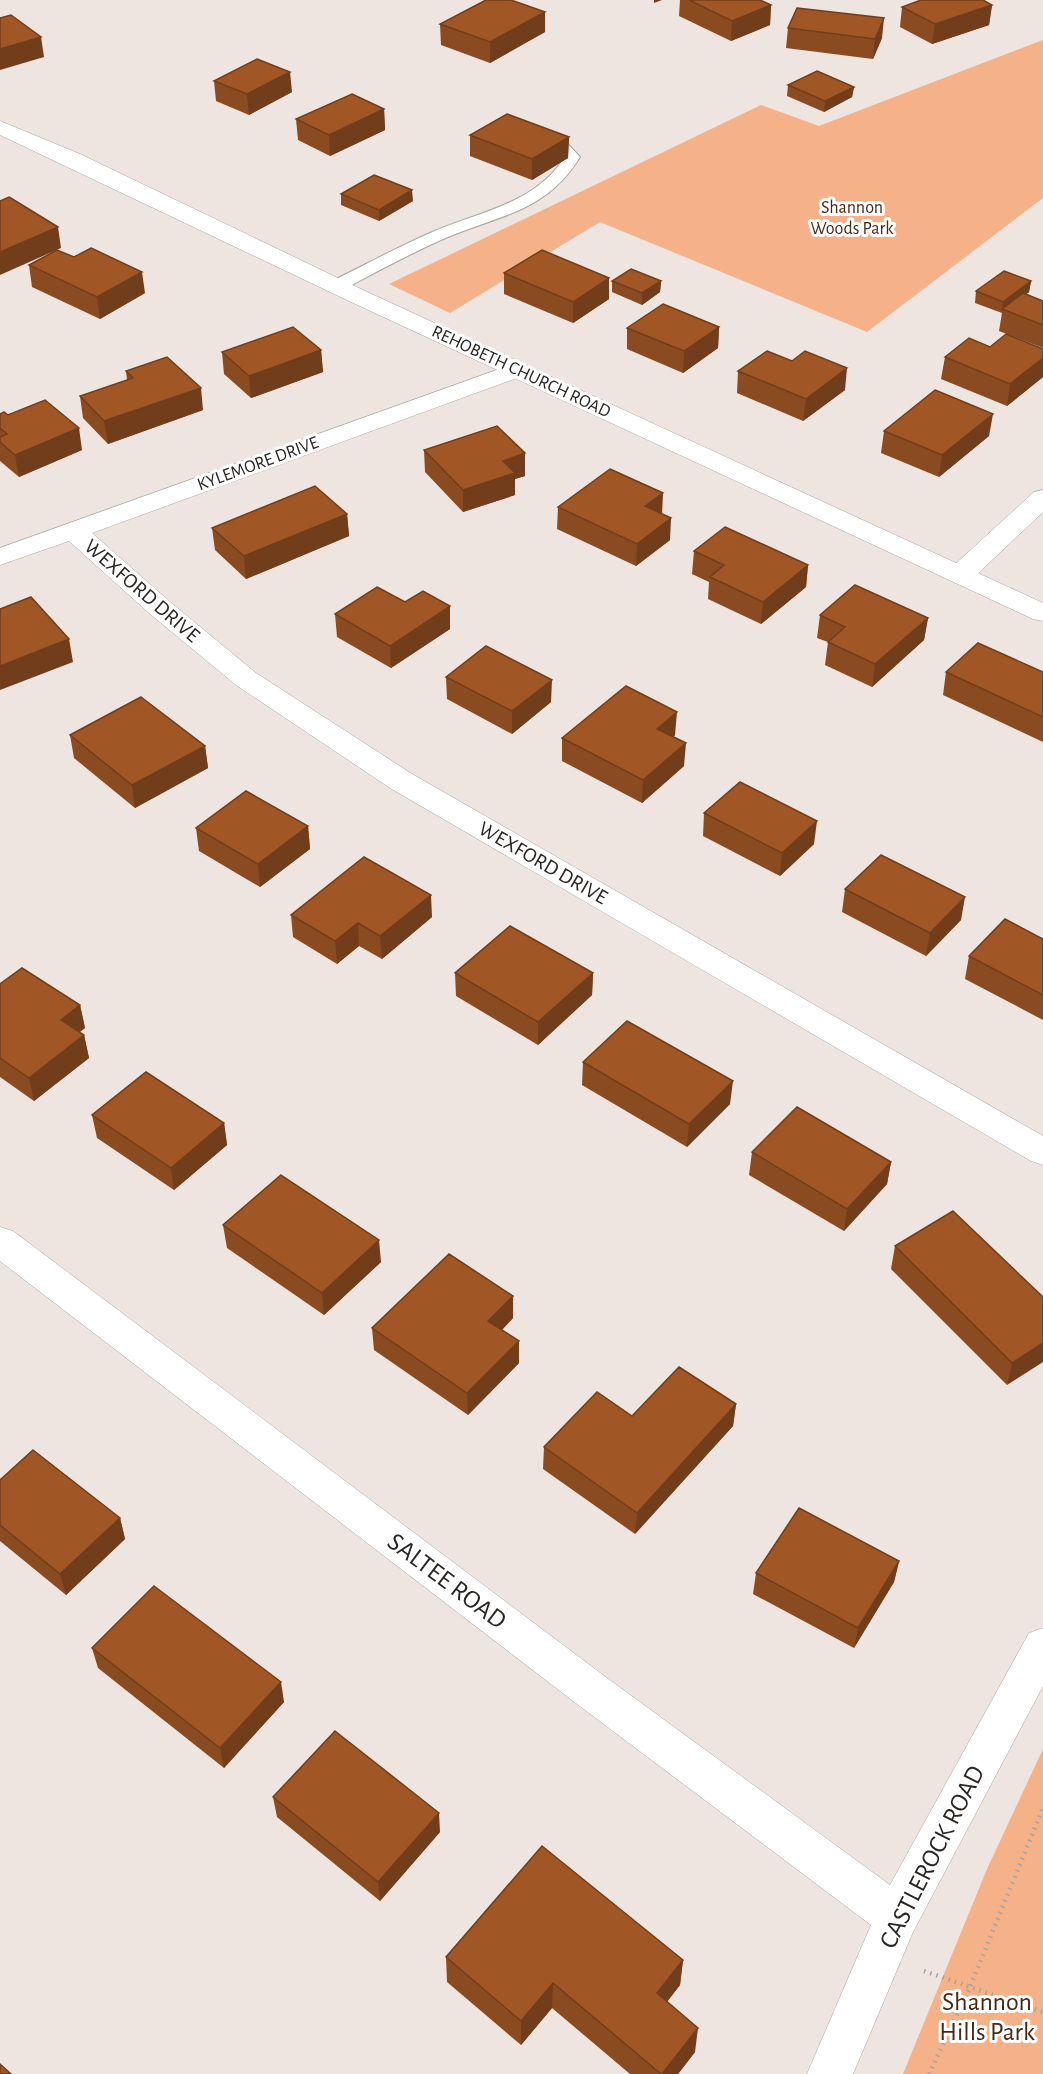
<svg xmlns="http://www.w3.org/2000/svg" width="1043" height="2074" font-family="'Alegreya Sans',sans-serif">
<rect width="100%" height="100%" fill="#eee5e0"/>
<!-- green -->
<path fill="#f5b188" d="M1043,40V198L867,332L600,222L450,313L389,284L761,105L819,126Z
M1043,1749V2074H903L987,1869Z"/>
<g fill="none" stroke-linecap="round" stroke-linejoin="round">
<!-- service casing -->
<g stroke="#aba39e" stroke-width="2">
<path id="service" d="M560,140L566,142L580,157C545,214 497,215 441,240C407,255 375,273 342,290H330L328,286L330,282C363,266 396,248 430,233C477,212 534,205 564,158L552,145Z"/>
</g>
<!-- minor casing -->
<g stroke="#aba39e" stroke-width="1">
<path id="minor" d="M516,363L525,365L528,370L525,375L92,533L169,601L256,673L412,774L1043,1136V1165L1031,1161L390,788L236,685L149,613L69,541L0,565V548Z
M1043,490V512L971,580L961,582L951,580L947,574L951,568L1034,492Z
M0,1227L13,1231L603,1675L890,1885L1029,1633L1043,1628V1686L913,1932L853,2074H807L871,1925L573,1701L0,1261Z"/>
</g>
<!-- tertiary casing -->
<g stroke="#aba39e" stroke-width="1">
<path id="tertiary" d="M0,121L80,154L365,291L1043,603V621L1033,619L349,301L0,135Z"/>
</g>
<!-- path -->
<path stroke="#a9a29e" stroke-width="4.5" stroke-dasharray="1.5 5" stroke-linecap="butt" d="M924,1971L1043,2012
M929,2074L970,1987L1043,1808"/>
<!-- service -->
<use href="#service" fill="#fff" fill-rule="evenodd"/>
<!-- minor -->
<use href="#minor" fill="#fff" fill-rule="evenodd"/>
<!-- tertiary -->
<use href="#tertiary" fill="#fff" fill-rule="evenodd"/>
</g>
<!-- wall -->
<path fill="#8a4b20" d="M680,0H760L771,5L770,25L731,41L679,16Z
M992,5L989,25L932,44L900,27L902,7Z
M545,12V32L490,63L441,45L440,24Z
M788,28L882,38L873,59L786,48Z
M214,81L292,92L249,115L216,101Z
M788,85L854,87L852,97L824,112L787,96Z
M384,109L385,130L330,156L298,140L296,119Z
M470,135L569,137L568,158L532,180L470,156Z
M341,194L413,201L379,221L341,205Z
M29,265L145,293L100,319L32,287Z
M504,273L609,299L573,323L504,294Z
M612,281H661L660,292L642,305L612,292Z
M1031,281L1029,292L1026,294L1043,301V348L999,331L1002,313L975,303L976,291Z
M719,327L718,348L683,373L627,349V328Z
M990,347L1043,349V377L1007,406L941,379L945,357Z
M321,350L323,372L251,398L224,374L222,352Z
M126,371L203,410L108,444L83,418L80,396L127,380Z
M738,371L845,390L803,421L737,393Z
M0,414L8,415L82,450L19,477L0,461Z
M884,431L989,436L939,477L881,453Z
M424,450L525,476L515,479V495L463,512L425,472Z
M558,507L662,513L670,540L636,566L557,529Z
M347,514L349,536L246,579L215,550L212,528Z
M694,551L808,565L806,587L761,624L708,599L709,582L692,574Z
M405,602L450,629L391,668L337,637L335,614Z
M820,615L928,618L924,640L872,687L825,665L828,642L817,638Z
M946,672H1043V742L943,695Z
M446,677L551,702L512,734L447,699Z
M70,735L205,746L208,768L135,808L74,758Z
M675,735L673,737L684,766L642,803L562,761V738Z
M704,813L814,844L780,876L703,836Z
M308,826L310,849L260,887L199,851L196,828Z
M845,889L961,920L926,956L842,912Z
M291,915L432,917L382,959L359,946L337,964L293,937Z
M1043,939V1020L965,979L969,956Z
M455,973H593L592,995L538,1045L456,996Z
M0,984L80,1005L85,1028L79,1032L84,1035L89,1058L34,1101L0,1077Z
M583,1062L730,1104L687,1147L582,1085Z
M92,1115L224,1123L227,1145L174,1190L97,1138Z
M752,1152L891,1162L887,1184L844,1231L749,1175Z
M223,1225L381,1262L324,1315L227,1248Z
M895,1246L1043,1297L1007,1385L891,1269Z
M513,1318L502,1330L519,1341V1363L468,1415L374,1350L372,1328Z
M736,1404L733,1426L635,1534L543,1469L544,1447L632,1416Z
M0,1480L120,1518L125,1539L66,1595L0,1541Z
M899,1561L894,1582L854,1648L753,1594L756,1573Z
M92,1648L284,1702L224,1768L98,1668Z
M273,1797L440,1832L380,1901L277,1817Z
M446,1957L683,1960L680,1985L667,2002L695,2052L678,2074H630L552,2008L521,2045L447,1982Z"/>
<!-- shaded-wall -->
<path fill="#713d1a" d="M654,0H662L654,3Z
M771,5L770,25L731,41L732,21Z
M992,5L989,25L932,44L935,24Z
M545,12V32L490,63V42Z
M884,18L882,38L873,59L875,39Z
M41,37L44,57L0,70V49Z
M290,72L292,92L249,115L247,94Z
M854,87L852,97L824,112L825,101Z
M384,109L385,130L330,156L329,135Z
M569,137L568,158L532,180V159Z
M412,190L413,201L379,221V210Z
M58,227L61,248L0,275V252Z
M142,272L145,293L100,319L97,297Z
M609,278V299L573,323V302Z
M661,281L660,292L642,305V293Z
M1031,281L1029,292L1005,310L1002,309V313L1003,302Z
M719,327L718,348L683,373L684,351Z
M321,350L323,372L251,398L249,376Z
M1043,358V377L1007,406L1010,384Z
M847,368L845,390L803,421L806,399Z
M201,388L203,410L108,444L104,421Z
M993,414L989,436L939,477L942,455Z
M79,428L82,450L19,477L15,455Z
M525,453V476L515,479V495L463,512V490L503,461Z
M663,493L662,515L645,506Z
M347,514L349,536L246,579L244,556Z
M671,518L670,540L636,566L637,544Z
M808,565L806,587L761,624L763,602Z
M450,606V629L391,668L390,646Z
M928,618L924,640L872,687L875,664Z
M69,639L73,662L0,690V666Z
M552,680L551,702L512,734V711Z
M677,712L675,735L655,752L657,729Z
M686,743L684,766L642,803L643,780Z
M205,746L208,768L135,808L132,785Z
M817,821L814,844L780,876L782,853Z
M308,826L310,849L260,887L258,864Z
M431,895L432,917L382,959L380,936Z
M965,897L961,920L926,956L930,933Z
M358,923L359,946L337,964L335,941Z
M593,973L592,995L538,1045V1022Z
M80,1005L85,1028L66,1043L61,1020Z
M84,1035L89,1058L34,1101L29,1078Z
M733,1081L730,1104L687,1147L689,1124Z
M224,1123L227,1145L174,1190L171,1168Z
M891,1162L887,1184L844,1231L847,1209Z
M379,1240L381,1262L324,1315L322,1293Z
M513,1296V1318L489,1343L488,1321Z
M519,1341V1363L468,1415L467,1393Z
M1043,1343V1362L1007,1385L1012,1363Z
M736,1404L733,1426L635,1534L637,1513Z
M120,1518L125,1539L66,1595L60,1574Z
M899,1561L894,1582L854,1648L858,1628Z
M281,1682L284,1702L224,1768L220,1748Z
M439,1813L440,1832L380,1901L378,1882Z
M683,1960L680,1985L654,2018L657,1993Z
M553,1983L552,2008L521,2045V2021Z
M698,2028L695,2052L678,2074H662Z"/>
<!-- building -->
<path fill="#a15725" stroke="#713d1a" stroke-width="1.5" d="M486,0H511L545,12L490,42L440,24Z
M689,0H760L771,5L732,21Z
M921,0H983L992,5L935,24L902,7Z
M797,8L884,18L875,39L788,28Z
M11,15L41,37L0,49V18Z
M257,59L290,72L247,94L214,81Z
M817,71L854,87L825,101L788,85Z
M352,94L384,109L329,135L296,119Z
M507,114L569,137L532,159L470,135Z
M374,175L412,190L379,210L341,194Z
M9,197L58,227L0,252V201Z
M91,248L142,272L97,297L29,265L57,250L74,257Z
M542,250L609,278L573,302L504,273Z
M631,269L661,281L642,293L612,281Z
M1004,271L1031,281L1003,302L976,291Z
M1023,293L1043,301V325L1002,309Z
M663,304L719,327L684,351L627,328Z
M293,327L321,350L249,376L222,352Z
M1006,334L1043,349V358L1010,384L945,357L969,338L990,347Z
M767,351L792,361L805,351L847,368L806,399L738,371Z
M167,357L201,388L104,421L80,396L133,378L126,371Z
M935,390L993,414L942,455L884,431Z
M45,400L79,428L15,455L0,442V437L7,434L0,428V414L4,412L8,415Z
M497,426L525,453L503,461L515,473L463,490L424,450Z
M610,469L663,493L645,506L671,518L637,544L558,507Z
M315,486L347,514L244,556L212,528Z
M725,527L808,565L763,602L710,577L724,565L694,551Z
M855,585L928,618L875,664L828,642L845,627L820,615Z
M377,587L405,602L423,591L450,606L390,646L335,614Z
M31,597L69,639L0,666V609Z
M978,643L1043,672V717L946,672Z
M486,646L552,680L512,711L446,677Z
M626,686L677,712L657,729L686,743L643,780L562,738Z
M141,697L205,746L132,785L70,735Z
M740,782L817,821L782,853L704,813Z
M246,791L308,826L258,864L196,828Z
M881,855L965,897L930,933L845,889Z
M364,857L431,895L380,936L358,923L335,941L291,915Z
M1005,919L1043,939V995L969,956Z
M510,926L593,973L538,1022L455,973Z
M22,968L80,1005L61,1020L84,1035L29,1078L0,1058V984Z
M627,1021L733,1081L689,1124L583,1062Z
M146,1072L224,1123L171,1168L92,1115Z
M797,1107L891,1162L847,1209L752,1152Z
M281,1175L379,1240L322,1293L223,1225Z
M953,1211L1043,1297V1343L1012,1363L895,1246Z
M449,1254L513,1296L488,1321L519,1341L467,1393L372,1328Z
M679,1367L736,1404L637,1513L544,1447L597,1392L632,1416Z
M33,1450L120,1518L60,1574L0,1525V1480Z
M799,1508L899,1561L858,1628L756,1573Z
M154,1586L281,1682L220,1748L92,1648Z
M335,1731L439,1813L378,1882L273,1797Z
M542,1846L683,1960L657,1993L698,2028L662,2074H661L553,1983L521,2021L446,1957Z
M0,2064L11,2074H0Z"/>
<g text-anchor="middle" dominant-baseline="central" stroke-width="6" stroke-linejoin="round" paint-order="stroke">
<!-- far-park labels -->
<g font-size="18" fill="#492813" stroke="#fff">
<text x="852" y="208">Shannon<tspan x="852" dy="21">Woods Park</tspan></text>
</g>
<!-- far-street labels -->
<g font-size="18" fill="#282523" stroke="#fff">
<text transform="translate(521 372) rotate(25)">REHOBETH CHURCH ROAD</text>
<text transform="translate(258 464) rotate(-20)">KYLEMORE DRIVE</text>
</g>
<!-- street labels -->
<g font-size="21" fill="#282523" stroke="#fff">
<text transform="translate(142 591) rotate(41)">WEXFORD DRIVE</text>
<text transform="translate(543 863) rotate(30)">WEXFORD DRIVE</text>
</g>
<!-- near-street labels -->
<g font-size="26" fill="#282523" stroke="#fff">
<text transform="translate(447 1581) rotate(37)">SALTEE ROAD</text>
<text transform="translate(932 1857) rotate(-63)">CASTLEROCK ROAD</text>
</g>
<!-- near-park labels -->
<g font-size="26" fill="#492813" stroke="#fff">
<text x="987" y="2002">Shannon<tspan x="987" dy="30">Hills Park</tspan></text>
</g>
</g>
</svg>
